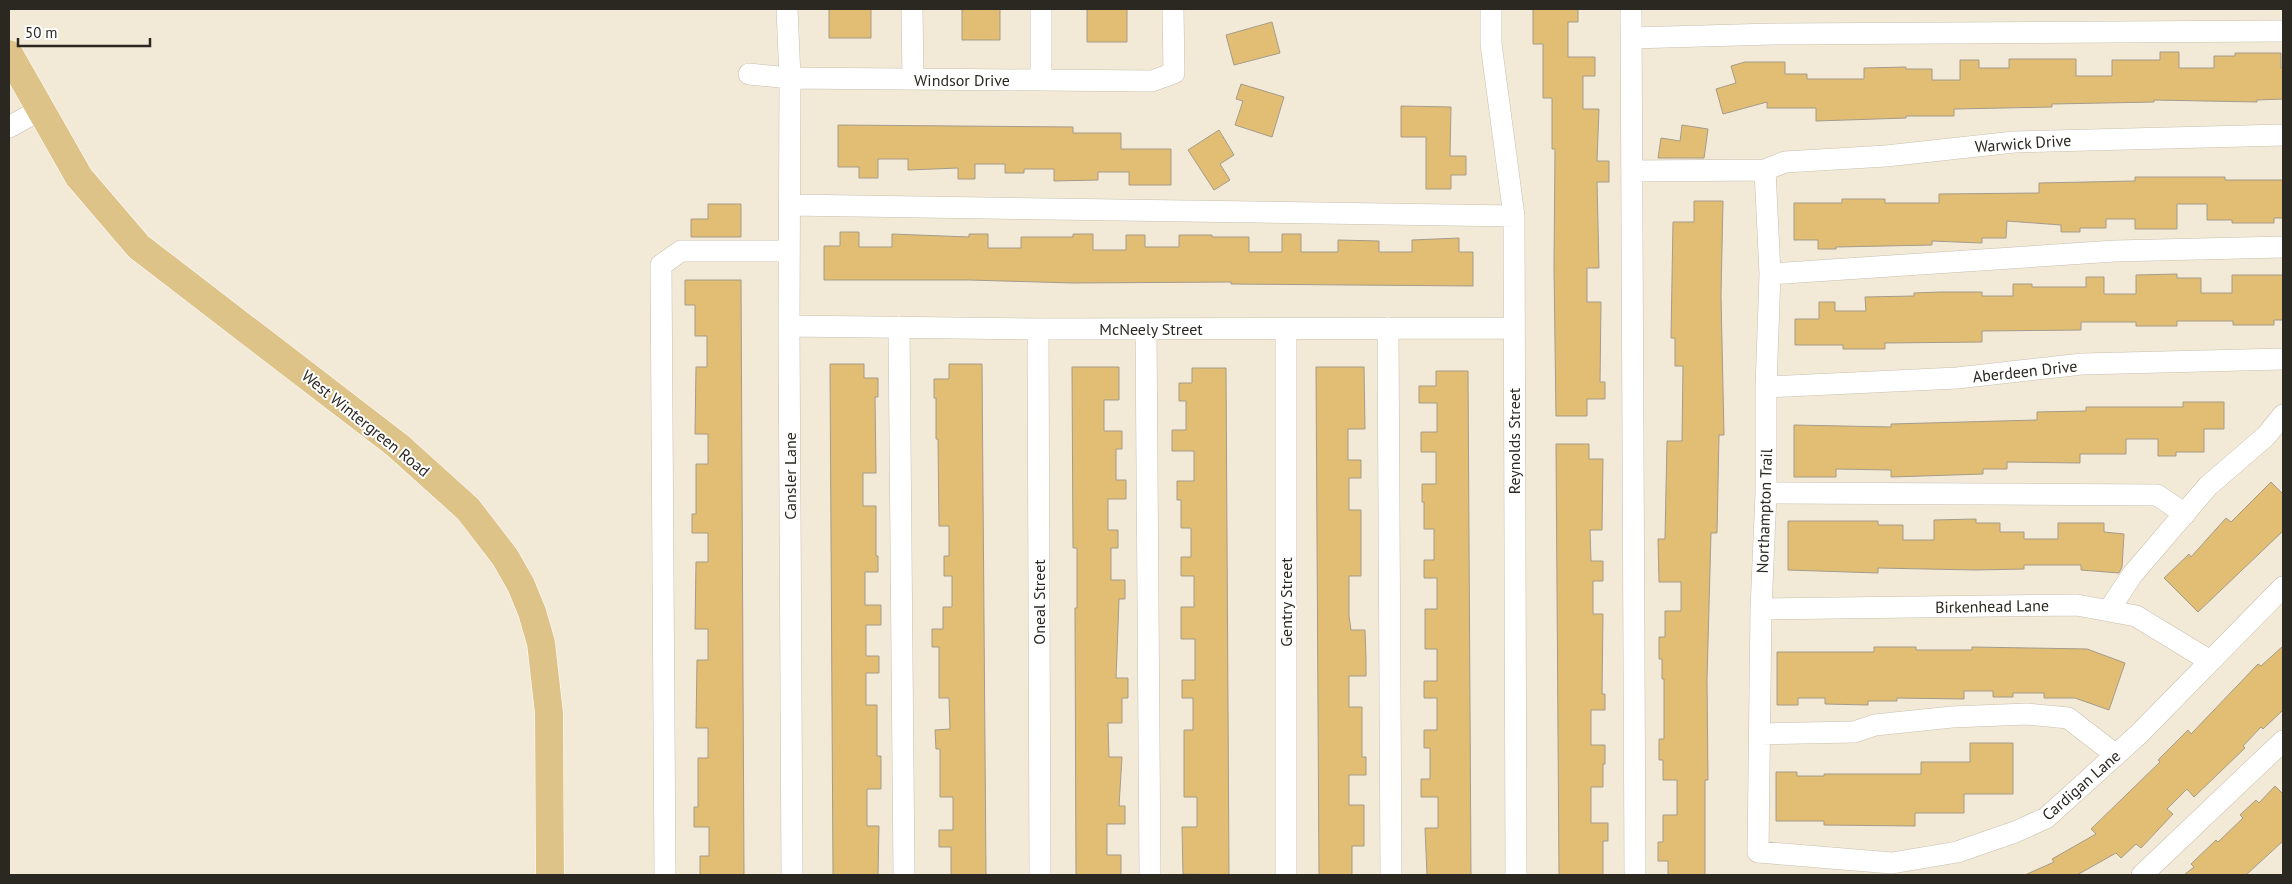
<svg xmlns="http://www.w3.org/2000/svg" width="2292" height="884" font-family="'PT Sans',sans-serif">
<rect width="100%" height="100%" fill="#f3e9d7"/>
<!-- building -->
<path fill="#e2be74" stroke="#a49c8a" d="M829,9H871V38H829Z
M962,9H1000V40H962Z
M1087,9H1127V42H1087Z
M1533,9H1578V22H1568V57H1595V76H1583V109H1599L1597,161H1609V182H1597L1599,268H1587V302H1601L1600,382H1605V399H1587V416H1556L1554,268L1555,149H1552V98H1543V44H1533Z
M1272,22L1280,53L1234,65L1226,35Z
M2160,52H2179V68H2214V56H2235V53H2281V68H2283V99L2257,100V102L2154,100V102L2052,104V107L1954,109V116H1906V118L1816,121V108H1767V102L1723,114L1716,89L1736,83L1731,66L1745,62H1785V74H1807V79H1864V68L1906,67V69H1932V80H1960V60H1979V68H2009V59H2076V76H2112V60H2160Z
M1241,84L1284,97L1272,137L1235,125L1243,101L1236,99Z
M1401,106L1451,107L1450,156H1466V175H1451V189H1426V137H1401Z
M838,125L1073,127V133H1121V149H1171V185H1129V172H1098V180L1054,181V169H1024V173H1005V164H975V179H958V168L908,170V159H878V178H859V167H838Z
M1682,125L1708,129L1704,158H1658L1661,138L1680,141Z
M1219,130L1234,155L1220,164L1230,180L1214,190L1188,150Z
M2135,177H2225V180H2283V218H2274V223H2232V220H2207V204H2177V229H2135V219H2106V228H2080V232H2061V225L2007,221L2006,238H1982V243L1932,241V245L1836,247V249H1818V240H1794V203H1842V199H1885V203H1939V194L2039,193V183L2135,181Z
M1694,201H1723L1721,296L1724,435H1719L1717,533H1711L1707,679L1708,780H1705V875H1668V861H1658V842H1663V815H1677V780H1663V760H1659V739H1664V679H1662V659H1659V637H1665V611H1681V582H1659L1658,539H1665L1667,441H1682L1683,366H1675V338H1671L1673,222H1694Z
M708,204H741V237H691V219H708Z
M840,232H859V247H892V234L969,237V234H988V248H1021V237H1073V234H1093V250H1126V235H1145V247H1179V235H1212V237H1249V252H1282V234H1301V252H1338V240L1379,241V252H1412V240L1459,238V252H1473V286L1231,284V282L1073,283L969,280H824V246H840Z
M2177,274V278H2201V293H2232V275H2283V320H2274V325H2233V321H2177V326H2136V322H2081V330L1982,331V342L1885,343V349H1843V345H1795V319H1819V302H1835V311H1866L1865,297L1914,296V293L1940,292H1982V296H2013V284H2032V287H2086V277H2104V294H2136V275Z
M685,280H741L744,875H700V856H709V827H694V807H698V758H708V728H696L697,660H708V629H695L696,562H708V533H692V514H696V464H708V434H695L696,367H707V336H695V305H685Z
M830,364H864V378H878V397H875L876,473H863V506H876V556H878V572H865V605H881V625H866V656H879V673H866V705H877V756H881V789H867V826H879L878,875H833Z
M949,364H982L986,875H951V847H939V830H953V797H940V749H936L935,730L950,729L949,698H939V647H932V629H943V607H952V576H944V556H949V526H939L938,439H936V398H934V379H949Z
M1072,367H1119V400H1104V431H1122V449H1116V480H1126V499H1108V530H1118V548H1111V580H1125V599H1119L1116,678H1128V698H1122V723H1108L1109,757H1122L1119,806H1125V824H1107V855H1121V875H1076L1075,608H1077V548H1073Z
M1316,367H1364L1365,429H1348V460H1361V478H1349V510H1361V576H1349V616L1351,630H1365L1366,658V676H1349V707H1362V757H1366V775H1349V805H1364V846H1352V875H1319Z
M1192,368H1226L1229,875L1183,874L1182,827H1197V797H1184V730H1193V698H1182V680H1195V639H1181V607H1194V576H1181V557H1191V528H1181V500H1177V481H1194V451H1172V430H1186V401H1179V383H1192Z
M1436,371H1468L1471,875H1427L1425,828H1438V797H1421V779H1430V748H1424V730H1437V698H1424V681H1437V649H1425V609H1437V578H1424V560H1434V529H1424V502H1422V484H1436V452H1421V432H1437V403H1419V386H1436Z
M2183,402H2224V429H2204V452H2176V456H2158V439H2126V454H2080V463L2007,462V469H1983V474L1891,477V470L1836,469V477H1794V425L1891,427V424L2037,420V412L2086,411V407H2183Z
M1556,444H1589V459H1603L1602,530H1590L1591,561H1603V581H1593V614H1603L1602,694H1605V710H1591V745H1605V764H1603V787H1591V823H1608V841H1603V875H1559Z
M2271,482L2283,494V531L2198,612L2164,578L2189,554L2191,557L2226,518L2231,522Z
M1976,519V523H2000V532H2024V539H2058V523H2104V532L2124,534L2122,567L2119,573L2081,570V565H2024V569L1976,570L1878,568V573L1788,570V521H1878V525H1903V540H1934V520Z
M2283,646V710L2263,729L2261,727L2243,746L2245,748L2194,797L2187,789L2167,809L2173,814L2141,848L2136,844L2121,858L2116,853L2077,875H2025L2054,862L2052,859L2096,834L2091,829L2160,762L2158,760L2188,730L2191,734L2258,664L2261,666Z
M1874,647H1916V650H1972V647L2087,649L2125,663L2109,710L2075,698H2044V693H2013V697H1993V691H1964V699L1897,698V701H1868V705L1825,704V698H1798V705H1777V652H1874Z
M1970,743H2013V794H1964V813H1915V826L1824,825V821H1776V772H1797V776H1824V774H1921V762H1970Z
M2275,786L2283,794V841L2246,875H2184L2194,867L2191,864L2216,840L2218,842L2243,818L2240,815L2256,800L2259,803Z"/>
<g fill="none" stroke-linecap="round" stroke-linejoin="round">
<!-- minor casing -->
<g stroke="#c8bfad" stroke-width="22">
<path id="minor" d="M787,9L790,78L789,326L792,875
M912,9L913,79
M1041,9V80
M1491,9V44L1514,216L1516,875
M1631,9L1635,875
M1631,38L1773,34L2283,31
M749,74L790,78L1152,81L1174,73L1173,9
M9,127L40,110
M1765,170L1770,274L1766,387V493L1761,609L1758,852L1892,863L1957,852L2015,832L2046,818L2139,734L2283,587
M1632,171L1765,170L1785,162L1886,156L2014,142L2283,135
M790,205L1514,216
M1770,274L2115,251L2283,247
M789,326L1038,329L1513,328
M899,327L904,875
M1388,328L1391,875
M1038,329L1040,875
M1146,329L1150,875
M1286,329V875
M1766,387L1957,378L2082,364L2283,359
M1766,493L2157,495L2185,514
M1761,609L2077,605L2136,616L2210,661
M2109,610L2132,575L2208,486L2266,436L2283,415
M1760,734L1854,732L1875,725L1952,717L2027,714L2068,718L2116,755
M665,875L661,265L681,251H789
M2142,875L2283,741"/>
</g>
<!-- major casing -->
<g stroke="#fff" stroke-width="29">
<path id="major" d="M9,54L79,177L139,247L397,445L468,509L505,557L521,585L532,612L541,643L549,713L550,875"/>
</g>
<!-- minor -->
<use href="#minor" stroke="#fff" stroke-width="21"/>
<!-- major -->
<use href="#major" stroke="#ddc388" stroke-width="28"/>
</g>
<g text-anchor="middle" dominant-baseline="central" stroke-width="4" stroke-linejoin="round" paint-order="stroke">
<!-- street labels -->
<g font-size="16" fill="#2b2821" stroke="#fff">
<text x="962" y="80">Windsor Drive</text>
<text transform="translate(2023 143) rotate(-4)">Warwick Drive</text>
<text x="1151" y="329">McNeely Street</text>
<text transform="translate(2025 371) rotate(-6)">Aberdeen Drive</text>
<text transform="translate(366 423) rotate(39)">West Wintergreen Road</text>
<text transform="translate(1514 441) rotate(-90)">Reynolds Street</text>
<text transform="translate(790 476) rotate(-90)">Cansler Lane</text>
<text transform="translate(1764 511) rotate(-88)">Northampton Trail</text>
<text transform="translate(1039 602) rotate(-90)">Oneal Street</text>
<text transform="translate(1286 602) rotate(-90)">Gentry Street</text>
<text transform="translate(1992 606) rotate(-1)">Birkenhead Lane</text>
<text transform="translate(2081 785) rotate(-41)">Cardigan Lane</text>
</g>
</g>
<!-- border -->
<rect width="2292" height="884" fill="none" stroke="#2b2821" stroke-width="20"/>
<!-- scale -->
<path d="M18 38v8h132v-8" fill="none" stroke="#2b2821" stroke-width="2.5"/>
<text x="25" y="38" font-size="15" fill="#2b2821" stroke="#ffffff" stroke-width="4" paint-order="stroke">50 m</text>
</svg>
